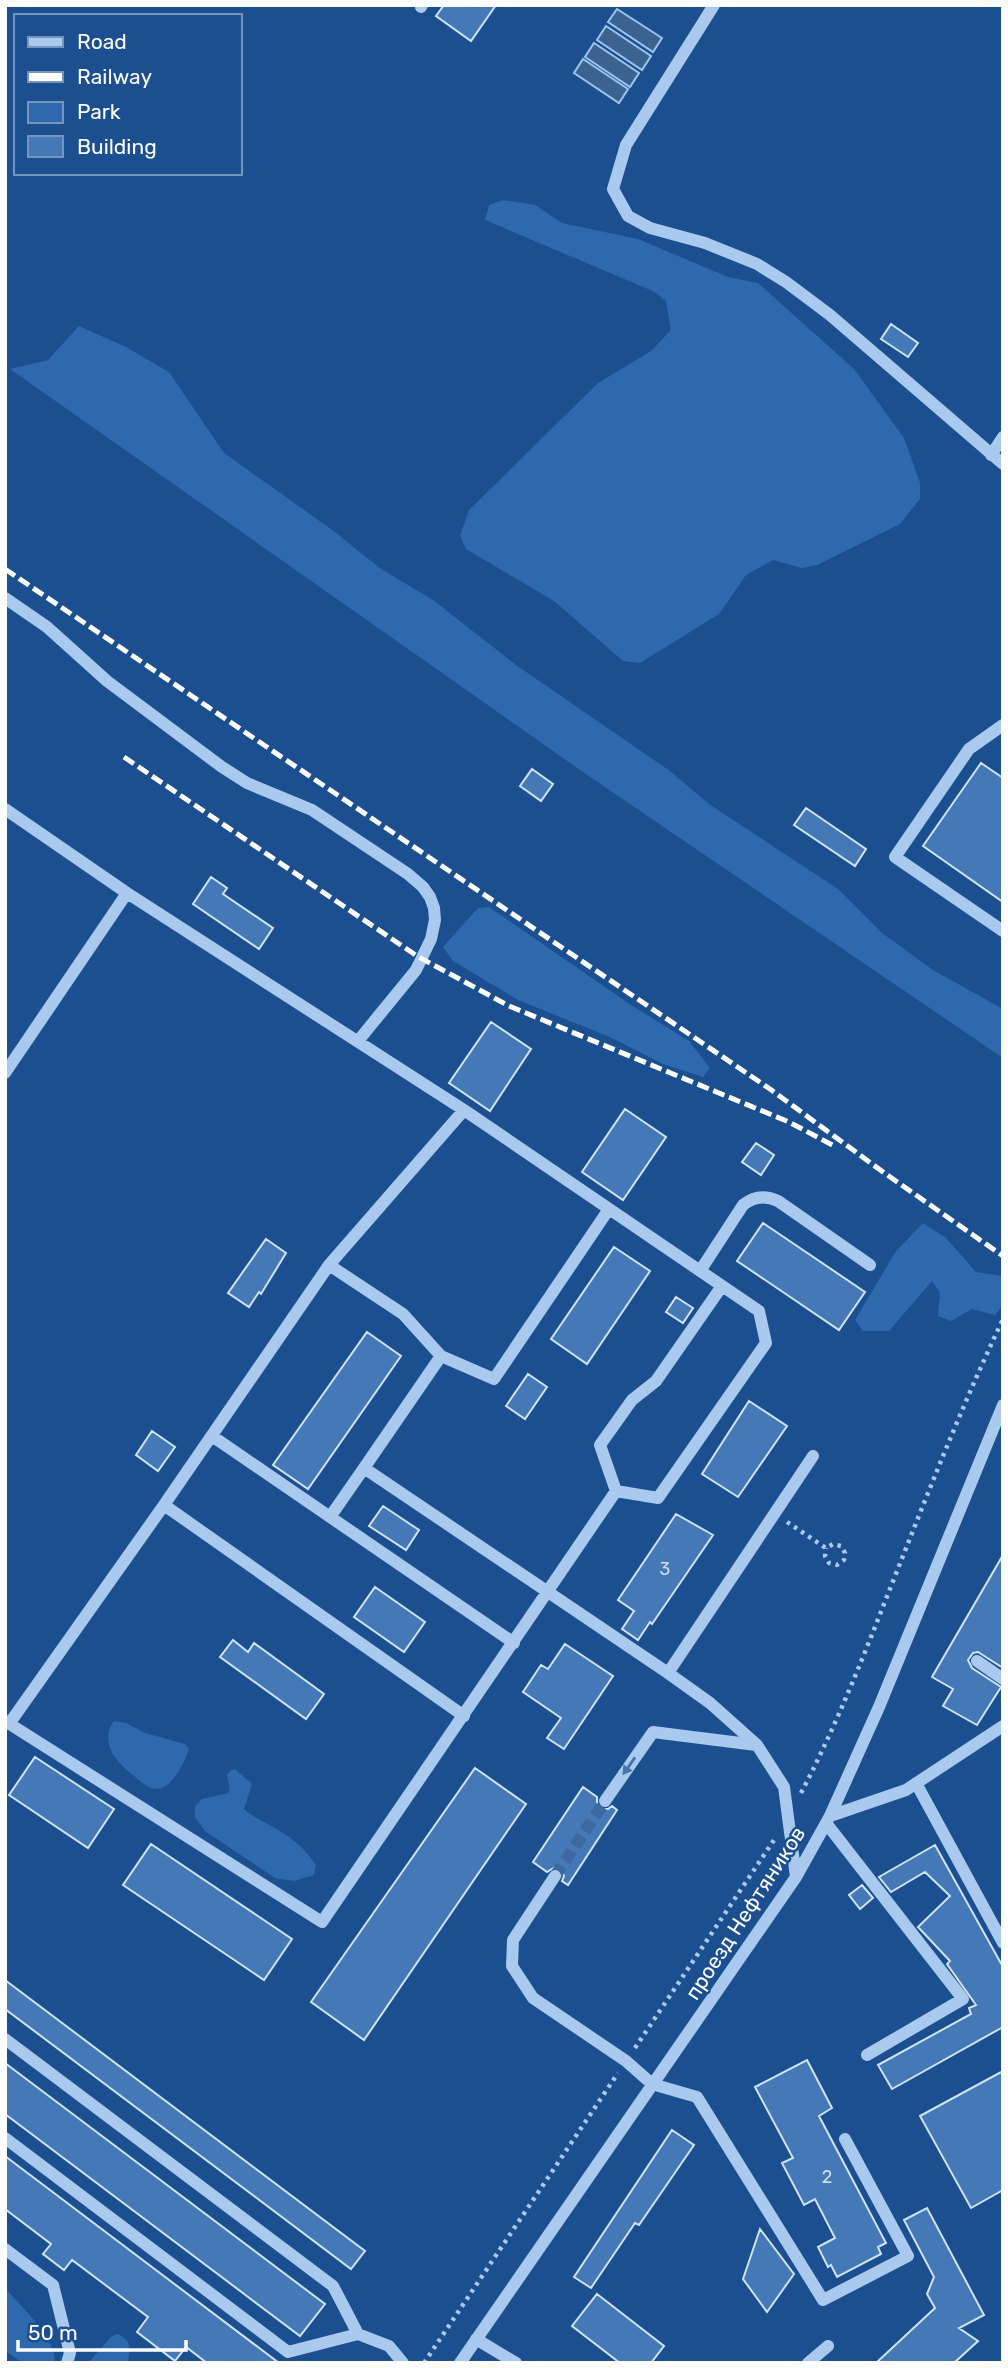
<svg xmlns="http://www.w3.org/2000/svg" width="1008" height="2368" font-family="Rubik,sans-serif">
<rect width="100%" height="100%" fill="#1b4f8f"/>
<!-- green -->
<path fill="#2e69ad" d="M503,200L535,205L562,223L638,239L728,277L758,283L854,369L904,438L920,483V499L900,524L817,565L802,568L773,560L746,575L719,614L640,663L623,661L554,601L466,549L460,536L469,510L598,383L651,351L671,330L666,301L655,292L485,220L489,205Z
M79,326L126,347L169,372L224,453L335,532L381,569L433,600L516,665L670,771L709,804L838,889L882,933L933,970L1003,1009V1058L580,770L10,369L48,360Z
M489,907L631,1005L689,1041L710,1068L703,1077L663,1064L612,1038L518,1000L453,961L443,947L478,908Z
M923,1223L946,1238L976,1272L1003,1276V1305L995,1315L972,1309L951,1321L938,1316L940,1293L932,1281L889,1331H863L855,1320L896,1251Z
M114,1721L126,1723L145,1733L185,1744L189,1749C184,1764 170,1794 151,1788C144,1785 139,1780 133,1775C116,1762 99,1742 114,1721Z
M235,1769L252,1784L244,1809C255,1819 266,1822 278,1830C293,1838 307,1851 316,1865L314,1875L294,1881L275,1878L205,1831L195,1817V1806L202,1799L228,1793L230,1790L227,1775L230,1771Z
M5,2288C19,2304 60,2343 54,2363H22L5,2350Z
M117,2334C131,2339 132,2350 127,2363H88L111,2337Z"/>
<!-- water -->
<path fill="#3c6290" stroke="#9cc4f0" stroke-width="2" d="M617,9L662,38L653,52L608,22Z
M606,26L651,56L642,70L597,40Z
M594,43L639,73L630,87L585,57Z
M583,59L628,89L619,103L574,73Z"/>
<!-- building -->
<path fill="#4478b7" stroke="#cfe3fa" stroke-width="2" d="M444,5H496L471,41L436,16Z
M891,324L918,343L908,357L881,339Z
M981,763L1003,778V902L923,846Z
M532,769L553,784L541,801L520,786Z
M806,808L866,849L855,866L794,825Z
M211,877L227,888L223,894L273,928L259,949L193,904Z
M491,1022L531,1049L490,1111L449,1083Z
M625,1109L666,1137L623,1200L582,1172Z
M756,1143L774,1155L761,1175L742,1162Z
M763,1223L865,1292L839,1330L737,1261Z
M266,1239L286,1253L261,1294L259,1292L249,1307L228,1293Z
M614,1247L650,1271L587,1364L551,1339Z
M676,1297L693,1308L683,1323L666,1312Z
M367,1332L401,1356L308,1489L273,1465Z
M528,1374L547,1387L525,1419L506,1406Z
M749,1401L787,1426L738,1497L702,1474Z
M152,1431L175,1447L158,1471L136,1455Z
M383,1506L419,1530L406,1550L369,1526Z
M676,1514L713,1535L652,1624L650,1622L638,1640L622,1629L634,1611L618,1600Z
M1003,1555V1668L978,1652L973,1653L968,1660L972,1668L1001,1687L977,1725L943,1706L953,1689L932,1677Z
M375,1587L425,1622L404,1652L354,1617Z
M233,1640L248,1652L254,1643L324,1694L306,1719L220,1657Z
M565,1644L613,1676L564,1749L547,1738L561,1718L523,1692L541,1665L548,1669Z
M35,1757L114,1809L88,1848L9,1795Z
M475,1768L526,1804L364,2040L311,2002Z
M583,1787L597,1797V1804L601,1809H608L612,1806L617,1810L568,1885L562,1881L564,1876L560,1869L555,1867L547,1872L533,1862Z
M151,1844L292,1939L264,1980L123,1885Z
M935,1845L1003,1967V2027L892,2089L878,2065L971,2014L969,2008L976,2005L947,1964L950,1961L918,1927L950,1896L925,1872L891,1892L879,1877Z
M862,1885L873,1898L860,1909L849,1895Z
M5,1980L365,2251L351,2269L5,2009Z
M807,2060L832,2108L819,2116L886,2243L878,2247L881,2254L837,2277L831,2265L828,2267L818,2247L835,2238L815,2199L804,2205L782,2163L793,2158L755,2087Z
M5,2063L325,2304L300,2336L5,2114Z
M1003,2071V2190L971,2208L920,2116Z
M672,2130L694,2145L639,2225L635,2223L591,2288L574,2277Z
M5,2156L279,2363H207L186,2347L175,2361L137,2332L148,2317L72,2260L64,2270L43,2254L51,2244L5,2209Z
M927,2208L984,2315L959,2328L978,2341L954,2363H876L935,2308L927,2294L934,2277L904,2220Z
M760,2229L794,2274L767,2312L743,2279Z
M597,2294L664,2346L651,2363H620L572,2326Z"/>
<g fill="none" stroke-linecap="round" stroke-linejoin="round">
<!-- minor-tunnel -->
<path stroke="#3d69a0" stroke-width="12" stroke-dasharray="12 6" stroke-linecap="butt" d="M555,1876L605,1801"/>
<!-- path -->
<path stroke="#a9c9ee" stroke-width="4.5" stroke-dasharray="3.5 5" stroke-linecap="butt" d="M787,1522L826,1548L833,1544L841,1546L845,1553L844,1560L837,1565L829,1563L825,1556L826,1548
M801,1793C833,1732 859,1668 884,1604C922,1508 959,1412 1003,1319
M635,2048L774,1840
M424,2363L618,2073"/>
<!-- minor -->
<path stroke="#a9c9ee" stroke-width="12" d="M714,5L626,145L613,189L628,216L650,228L705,243L757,264L786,282L830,315L1003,464
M421,7L422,5
M991,455L1003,437
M5,598L47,627L107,681L222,767L247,783L312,810L408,874L423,887L430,897L434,908L435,920L431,939L416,970L358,1041
M1003,725L969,749L895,857L1003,931
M5,809L127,893L464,1110L759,1311L766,1343L658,1498L616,1491L322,1922L5,1721
M5,1073L127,893
M329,1265L464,1110
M700,1271L743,1205C754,1196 765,1195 778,1201L870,1265
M441,1356L494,1379L609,1209
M212,1436L514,1643
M616,1491L600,1445L632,1400L656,1381L722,1286
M164,1505L464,1716
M330,1517L364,1468
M977,1661L1003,1679
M668,1673L813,1456
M9,1724L164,1505L329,1265L403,1314L441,1356L364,1468L668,1673L710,1703L757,1745L784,1787L796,1877
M916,1783L1003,1943
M605,1801L653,1732L756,1745
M830,1816L906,1790L1003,1726
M826,1823L963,1999L867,2055
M555,1876L513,1940L512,1966L533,1998L626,2061L652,2084L697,2097L823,2300L908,2256L845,2139
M5,2039L333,2286L358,2334L389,2346L403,2363
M5,2138L288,2352L358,2334
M5,2249L53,2285L70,2353L67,2363
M476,2339L516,2363
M460,2363L796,1877L830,1816L879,1707L1003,1405
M808,2363L828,2346"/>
<!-- rail -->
<path stroke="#fff" stroke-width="5" stroke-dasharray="12 5" stroke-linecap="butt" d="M5,569L770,1089L883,1172L1003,1256
M124,757L417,956L509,1006L789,1122L836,1147"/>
</g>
<!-- one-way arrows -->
<defs><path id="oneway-solid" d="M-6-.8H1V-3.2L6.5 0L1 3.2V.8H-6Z" transform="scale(1.75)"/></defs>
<use fill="#4674ac" href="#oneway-solid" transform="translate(629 1766) rotate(125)"/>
<g text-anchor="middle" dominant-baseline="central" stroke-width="5" stroke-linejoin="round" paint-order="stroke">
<!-- number labels -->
<g font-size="18" fill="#d0dded">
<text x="665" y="1569">3</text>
<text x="827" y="2177">2</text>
</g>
<!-- street labels -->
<g font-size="21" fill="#fff" stroke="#1b4f8f">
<text transform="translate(745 1913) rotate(-57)">проезд Нефтяников</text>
</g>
</g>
<!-- border -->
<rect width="1008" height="2368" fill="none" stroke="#ffffff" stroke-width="14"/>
<!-- legend -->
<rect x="14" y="14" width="228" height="161" fill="#1b4f8f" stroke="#7695bc" stroke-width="2"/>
<rect x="28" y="37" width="35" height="10" fill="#a9c9ee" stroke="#7695bc" stroke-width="2"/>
<text x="77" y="49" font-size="21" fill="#ffffff">Road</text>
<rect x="28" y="72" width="35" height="10" fill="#ffffff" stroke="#7695bc" stroke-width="2"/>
<text x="77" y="84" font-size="21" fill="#ffffff">Railway</text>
<rect x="28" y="102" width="35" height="21" fill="#2e69ad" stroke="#7695bc" stroke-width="2"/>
<text x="77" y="119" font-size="21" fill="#ffffff">Park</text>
<rect x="28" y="136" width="35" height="21" fill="#4478b7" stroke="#7695bc" stroke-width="2"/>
<text x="77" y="154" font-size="21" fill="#ffffff">Building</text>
<!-- scale -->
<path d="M18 2340v10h168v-10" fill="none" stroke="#ffffff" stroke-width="3.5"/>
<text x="28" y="2340" font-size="21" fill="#ffffff" stroke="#1b4f8f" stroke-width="5" paint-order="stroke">50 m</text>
</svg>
